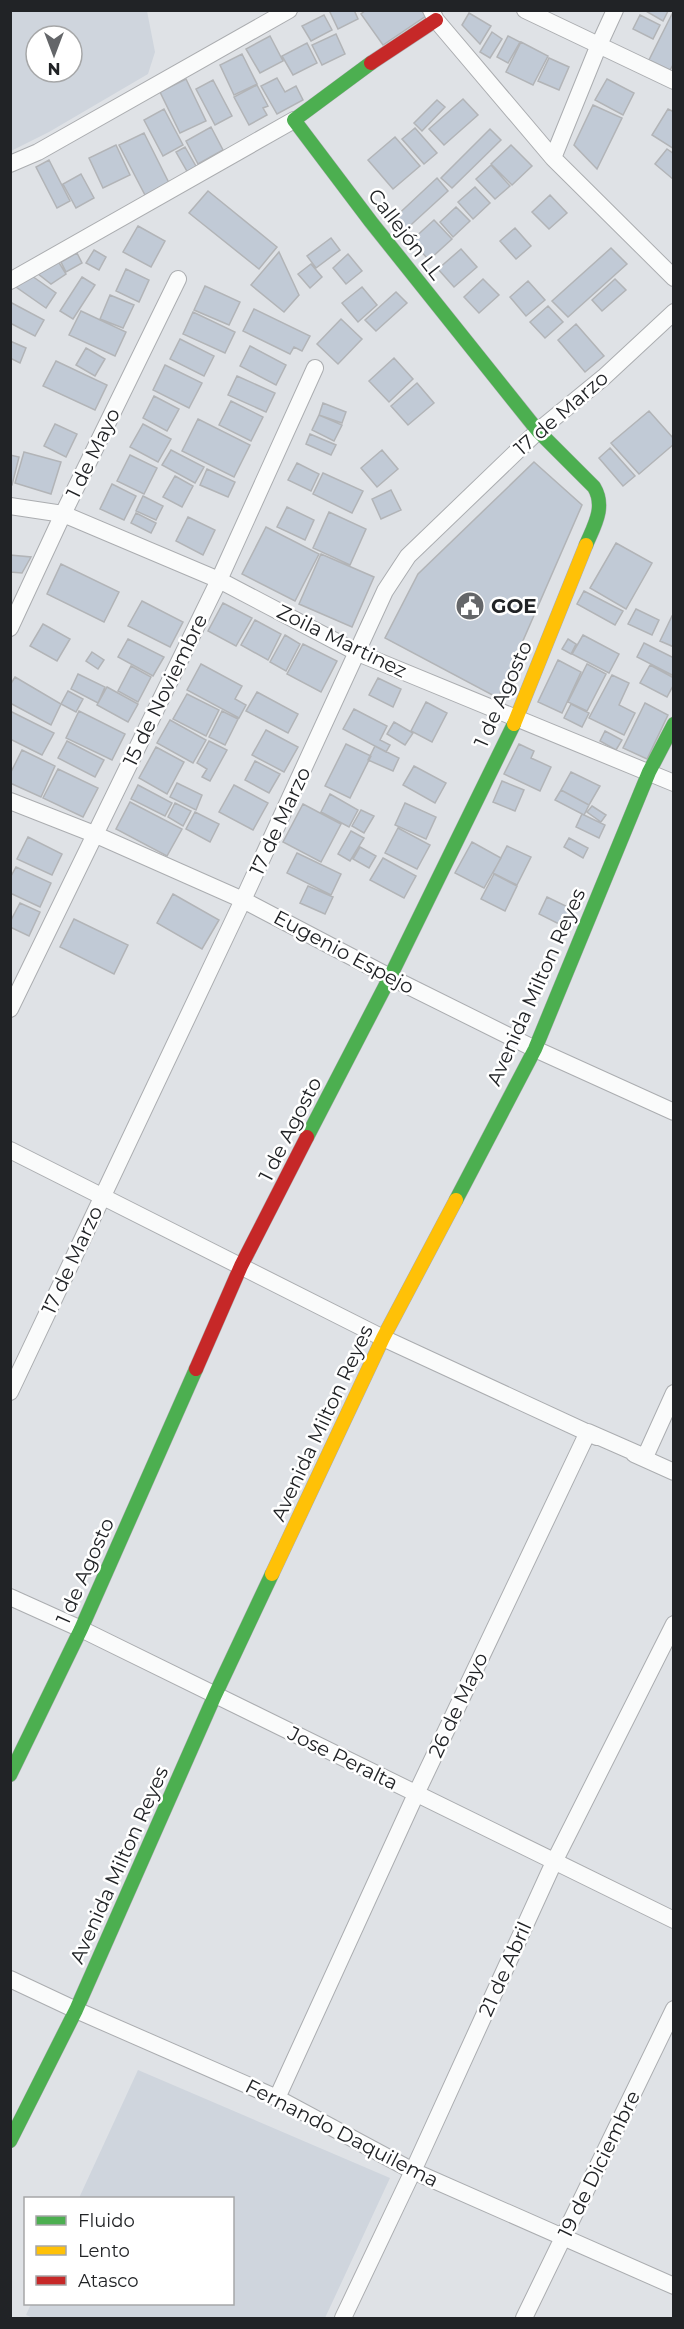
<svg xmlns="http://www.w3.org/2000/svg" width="684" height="2329" font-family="Montserrat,sans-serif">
<rect width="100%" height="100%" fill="#dfe2e6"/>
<!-- built -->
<path fill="#cfd5dd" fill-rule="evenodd" d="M11,10L147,11L155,52L148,74L49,132L11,151ZM36,36H72V72H36Z
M138,2070L390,2178L325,2318H33L26,2315L31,2304H232V2198H79Z"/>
<!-- building -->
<path fill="#c1cad6" stroke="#b2b4b7" stroke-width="1.5" d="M329,10H354L358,19L338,29Z
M366,10H422L426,16L383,45L361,14Z
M644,10H668V11L663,21Z
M673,12L674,63L670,70L649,60Z
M469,13L491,26L480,44L462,25Z
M324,15L332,30L311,41L302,26Z
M640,15L660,25L653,39L633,29Z
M492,32L502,39L490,58L480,52Z
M336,34L345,54L322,65L312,45Z
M270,36L283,61L260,73L246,49Z
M508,36L520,42L508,63L497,57Z
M521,42L548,56L533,85L506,72Z
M307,43L317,63L293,75L282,56Z
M242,54L257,84L234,95L220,65Z
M549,58L569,67L559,90L538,81Z
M277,78L285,92L296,86L303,100L277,114L261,86Z
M186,79L206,121L180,133L160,92Z
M607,79L634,93L623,115L595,100Z
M213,80L232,116L215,125L196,89Z
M257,85L268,106L263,108L267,115L249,125L234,97Z
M463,99L478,115L444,145L429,129Z
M437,100L445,107L422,131L414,123Z
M593,105L622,118L597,169L574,145Z
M164,109L183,145L163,156L144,120Z
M668,109L674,112V149L652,135Z
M211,127L223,150L198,164L186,141Z
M415,128L437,153L424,164L402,139Z
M490,129L501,140L452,188L441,178Z
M144,133L169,183L145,195L119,145Z
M395,137L420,166L393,189L368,160Z
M116,145L130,175L103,188L89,158Z
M511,145L532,166L512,185L491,164Z
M185,147L197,168L188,173L176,152Z
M667,149L674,154V180L655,164Z
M49,160L70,201L57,208L36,167Z
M491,165L510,186L495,199L476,179Z
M81,174L94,198L76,208L63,184Z
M437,178L448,191L402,233L391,221Z
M475,187L490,203L473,219L458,202Z
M208,191L277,247L259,269L189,213Z
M550,195L567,213L549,229L532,212Z
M456,207L470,221L453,237L440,222Z
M434,220L452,239L429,260L411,241Z
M138,226L165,241L151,267L123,252Z
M515,228L531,246L516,259L500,241Z
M331,238L340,250L316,268L307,256Z
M611,248L627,264L568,317L552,301Z
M461,249L477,267L454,287L438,269Z
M94,250L106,257L99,270L86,263Z
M279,252L299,295L284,312L251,285Z
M77,253L82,263L66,272L61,262Z
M348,254L362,271L346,284L333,268Z
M58,261L66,274L51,284L37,273Z
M311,264L322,277L310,288L298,274Z
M126,269L149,280L139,302L116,291Z
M32,276L56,293L46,308L16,287Z
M82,277L95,285L73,319L60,311Z
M483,279L499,295L479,313L464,297Z
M615,279L626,290L602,311L592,300Z
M528,281L545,300L526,316L510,297Z
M205,286L240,302L229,325L194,310Z
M362,287L377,305L358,322L342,303Z
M396,292L407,303L376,331L365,320Z
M110,295L134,305L123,328L100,319Z
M10,302L44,320L35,336L10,323Z
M548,306L563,322L545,338L530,322Z
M254,309L310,336L302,351L294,347L290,354L243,331Z
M81,311L126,332L115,356L69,335Z
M193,312L235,332L225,353L183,334Z
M341,319L362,339L338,364L317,344Z
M576,324L604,356L585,372L558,340Z
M180,339L214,356L204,376L170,359Z
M10,341L26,348L20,363L10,358Z
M250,346L286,365L276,385L240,366Z
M86,348L105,359L95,376L76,365Z
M394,358L413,379L389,402L369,381Z
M56,361L107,385L95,410L43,386Z
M165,365L202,383L189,408L153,390Z
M237,376L275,393L266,412L228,395Z
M417,383L434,403L408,425L391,406Z
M154,396L179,409L167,431L143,418Z
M231,401L263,417L251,441L219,425Z
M323,403L346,412L342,423L319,415Z
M649,411L674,439V444L639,474L611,443Z
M319,415L342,425L334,441L312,430Z
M198,419L250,445L234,477L182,451Z
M55,424L77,434L66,457L44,446Z
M143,424L171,439L158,462L130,447Z
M310,434L336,445L331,455L306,444Z
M610,448L635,476L623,486L599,458Z
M171,450L204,467L195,483L162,465Z
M382,450L398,469L377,487L361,468Z
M24,452L61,462L51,494L15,483Z
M10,455L19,457L12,485H10Z
M130,455L157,468L144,494L117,481Z
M534,462L582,505L498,698L385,638L418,574Z
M297,463L319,474L311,491L288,480Z
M207,469L235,482L228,497L200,485Z
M323,473L363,491L352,513L313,494Z
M175,476L193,486L182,507L163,497Z
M112,484L136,496L124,520L100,509Z
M391,490L401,510L381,519L372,499Z
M143,496L163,506L156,520L136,511Z
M287,507L314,520L305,540L277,527Z
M329,512L366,529L350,565L313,548Z
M136,513L156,523L151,533L131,523Z
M188,517L215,530L203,555L176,541Z
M266,527L319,554L295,601L242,574Z
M616,543L652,563L626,609L590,588Z
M321,554L374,577L352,627L299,604Z
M10,555L31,557L22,573L10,572Z
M61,564L119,592L104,622L47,594Z
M584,591L623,611L615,625L577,604Z
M142,601L183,622L170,647L128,626Z
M223,603L252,618L236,646L208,631Z
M636,609L659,620L652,635L628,624Z
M672,616L674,617V647L660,641Z
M255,620L281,634L268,660L241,645Z
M43,624L70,639L57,661L30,646Z
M285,635L300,644L286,671L270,662Z
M583,635L619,654L609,673L572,654Z
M128,639L164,657L153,676L118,657Z
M568,639L576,644L571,654L562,649Z
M644,643L674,658V676L637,657Z
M303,644L337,661L321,692L287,674Z
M92,652L104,660L98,669L86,661Z
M558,660L581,672L562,713L538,702Z
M201,664L242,686L235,699L246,705L239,718L187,690Z
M587,664L606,674L587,711L568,702Z
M650,665L674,678V684L667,697L640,683Z
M131,666L151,677L138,702L118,691Z
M78,674L105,687L98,703L71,689Z
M612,675L629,683L619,705L635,713L624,735L589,718Z
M15,677L61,704L51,725L10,703V685Z
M378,678L401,689L393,707L369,695Z
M107,687L138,704L128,722L97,705Z
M68,691L83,699L76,712L61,704Z
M257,692L298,714L288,733L246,711Z
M187,694L219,710L206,736L173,719Z
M426,702L447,713L432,742L411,731Z
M645,703L668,715L647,759L623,748Z
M571,704L589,713L582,727L564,718Z
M354,709L387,726L380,740L390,745L386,752L343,729Z
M10,711L54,733L42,755L10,739Z
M79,711L125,734L112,760L66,738Z
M222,711L238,719L225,745L209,737Z
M170,720L206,740L193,763L157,743Z
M394,722L413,733L405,745L387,734Z
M266,730L298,747L284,772L252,755Z
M605,731L622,740L616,750L600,741Z
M67,741L104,760L95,777L58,758Z
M209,741L227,750L210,781L202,777L207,769L197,763Z
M346,744L371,756L350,798L325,786Z
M519,744L534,751L531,758L551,767L540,791L504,774Z
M375,746L399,758L393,771L368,760Z
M156,747L184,762L167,794L139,778Z
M22,750L55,766L41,797L10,783V774Z
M255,761L280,774L269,793L245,780Z
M414,766L446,783L435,803L403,785Z
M58,769L98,788L83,817L43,798Z
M571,772L600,786L589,805L561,790Z
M502,781L524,790L515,811L493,802Z
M177,783L202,795L196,810L170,797Z
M138,785L172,803L165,816L131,799Z
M234,785L268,803L253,830L219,812Z
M561,790L589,805L584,815L555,800Z
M330,794L358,810L349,827L321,812Z
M130,802L182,829L167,856L116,829Z
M175,803L191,811L183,826L168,817Z
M405,803L436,817L426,839L395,825Z
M303,804L341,824L321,862L283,842Z
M592,806L606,815L601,822L587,812Z
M361,810L374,816L364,833L352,826Z
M195,812L219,824L210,842L186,829Z
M582,814L605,825L599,838L576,827Z
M398,828L430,845L417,869L385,853Z
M351,831L364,838L350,861L338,854Z
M28,837L62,854L52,875L17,859Z
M569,838L588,848L583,858L564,847Z
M472,842L501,858L484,888L455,873Z
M507,846L531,857L517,885L493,873Z
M360,847L376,856L369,868L353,859Z
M297,853L341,874L331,895L287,873Z
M383,858L416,876L404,898L370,880Z
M16,867L51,883L40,907L10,893V878Z
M494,874L517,886L505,911L481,899Z
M308,886L333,897L325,914L300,903Z
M173,894L219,920L202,949L157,923Z
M547,897L572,909L563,926L539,914Z
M20,903L40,912L29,936L10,927V922Z
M74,919L128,945L114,974L60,947Z"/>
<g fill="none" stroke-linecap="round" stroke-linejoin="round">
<!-- street casing -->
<g stroke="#abadb0" stroke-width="18">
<path id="street" d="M431,10L436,20L553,158L598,47L615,10
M525,10L674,81
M553,158L674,278
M10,164L38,152L289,10
M10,281L294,120
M10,506L63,514L219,580L358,653L674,783
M10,628L63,514L178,279
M10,801L94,834L243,900L390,977L535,1049L674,1112
M10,1009L219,580L315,368
M10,1150L383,1338L597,1437
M10,1392L243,900L385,591L408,556L538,431L604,377L674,312
M634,1454L674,1472
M10,1597L81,1629L674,1920
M10,1979L76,2010L277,2098L413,2171L674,2286
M277,2098L416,1794L588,1432L645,1457L674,1393
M343,2318L413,2171L554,1862L674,1624
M524,2318L674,2009"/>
</g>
<!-- fast casing -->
<g stroke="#abadb0" stroke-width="15">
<path id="fast" d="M371,63L294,120L371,222L538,431L594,487C606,507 594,526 586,545
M307,1137L390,977L514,724
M456,1200L535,1049L649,772L674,724
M10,1775L81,1629L196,1369
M10,2141L76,2010L215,1695L272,1574"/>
</g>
<!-- slow casing -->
<g stroke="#abadb0" stroke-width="15">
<path id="slow" d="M514,724L586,545
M272,1574L383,1338L456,1200"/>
</g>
<!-- jam casing -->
<g stroke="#abadb0" stroke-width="15">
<path id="jam" d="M371,63L436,20
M196,1369L241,1266L307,1137"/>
</g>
<!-- street -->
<use href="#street" stroke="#fafbfb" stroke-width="16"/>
<!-- fast -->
<use href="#fast" stroke="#4caf50" stroke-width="14"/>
<!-- slow -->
<use href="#slow" stroke="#ffc107" stroke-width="14"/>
<!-- jam -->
<use href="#jam" stroke="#c62828" stroke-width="14"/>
</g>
<!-- icons -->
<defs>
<g id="civic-disc" transform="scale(1.5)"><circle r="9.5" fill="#646669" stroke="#fff"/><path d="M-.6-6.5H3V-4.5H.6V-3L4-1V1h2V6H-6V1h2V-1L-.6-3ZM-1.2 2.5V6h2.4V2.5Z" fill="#fff"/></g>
</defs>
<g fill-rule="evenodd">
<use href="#civic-disc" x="470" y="606"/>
</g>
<g text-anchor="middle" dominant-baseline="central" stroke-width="5" stroke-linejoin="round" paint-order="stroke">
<!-- street labels -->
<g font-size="20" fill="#212326" stroke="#fff">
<text transform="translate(406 234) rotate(52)">Callejón LL</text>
<text transform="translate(561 413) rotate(-41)">17 de Marzo</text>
<text transform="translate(93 453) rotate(-64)">1 de Mayo</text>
<text transform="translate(342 641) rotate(26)">Zoila Martinez</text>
<text transform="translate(165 690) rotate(-64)">15 de Noviembre</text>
<text transform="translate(503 694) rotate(-66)">1 de Agosto</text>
<text transform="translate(280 821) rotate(-65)">17 de Marzo</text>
<text transform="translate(344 952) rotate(28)">Eugenio Espejo</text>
<text transform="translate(536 987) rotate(-66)">Avenida Milton Reyes</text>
<text transform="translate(290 1129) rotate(-63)">1 de Agosto</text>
<text transform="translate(72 1260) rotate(-65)">17 de Marzo</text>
<text transform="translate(322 1423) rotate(-65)">Avenida Milton Reyes</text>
<text transform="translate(85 1571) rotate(-66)">1 de Agosto</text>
<text transform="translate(458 1705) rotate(-65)">26 de Mayo</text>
<text transform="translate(343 1758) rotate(26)">Jose Peralta</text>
<text transform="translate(119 1865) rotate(-66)">Avenida Milton Reyes</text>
<text transform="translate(505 1969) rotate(-66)">21 de Abril</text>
<text transform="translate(342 2133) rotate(27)">Fernando Daquilema</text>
<text transform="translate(599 2164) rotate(-64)">19 de Diciembre</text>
</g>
<!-- poi labels -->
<g font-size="20" font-weight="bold" fill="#212326" stroke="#fff" text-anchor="start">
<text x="491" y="606">GOE</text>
</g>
</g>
<!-- border -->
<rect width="684" height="2329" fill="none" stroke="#212326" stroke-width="24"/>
<!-- legend -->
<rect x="24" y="2197" width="210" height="108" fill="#ffffff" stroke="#a6a7a8" stroke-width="1.5"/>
<rect x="36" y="2216" width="30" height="9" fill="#4caf50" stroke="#a6a7a8" stroke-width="1.5"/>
<text x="78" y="2227" font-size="18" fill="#212326">Fluido</text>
<rect x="36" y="2246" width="30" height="9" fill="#ffc107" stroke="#a6a7a8" stroke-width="1.5"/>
<text x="78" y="2257" font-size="18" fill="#212326">Lento</text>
<rect x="36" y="2276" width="30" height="9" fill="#c62828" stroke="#a6a7a8" stroke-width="1.5"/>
<text x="78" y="2287" font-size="18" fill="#212326">Atasco</text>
<!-- north arrow -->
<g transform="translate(54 54) rotate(180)"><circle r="28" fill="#ffffff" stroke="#a6a7a8" stroke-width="1.5"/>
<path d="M0-4.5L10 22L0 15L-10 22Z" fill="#646669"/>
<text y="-9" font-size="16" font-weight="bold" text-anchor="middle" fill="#212326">N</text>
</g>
</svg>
